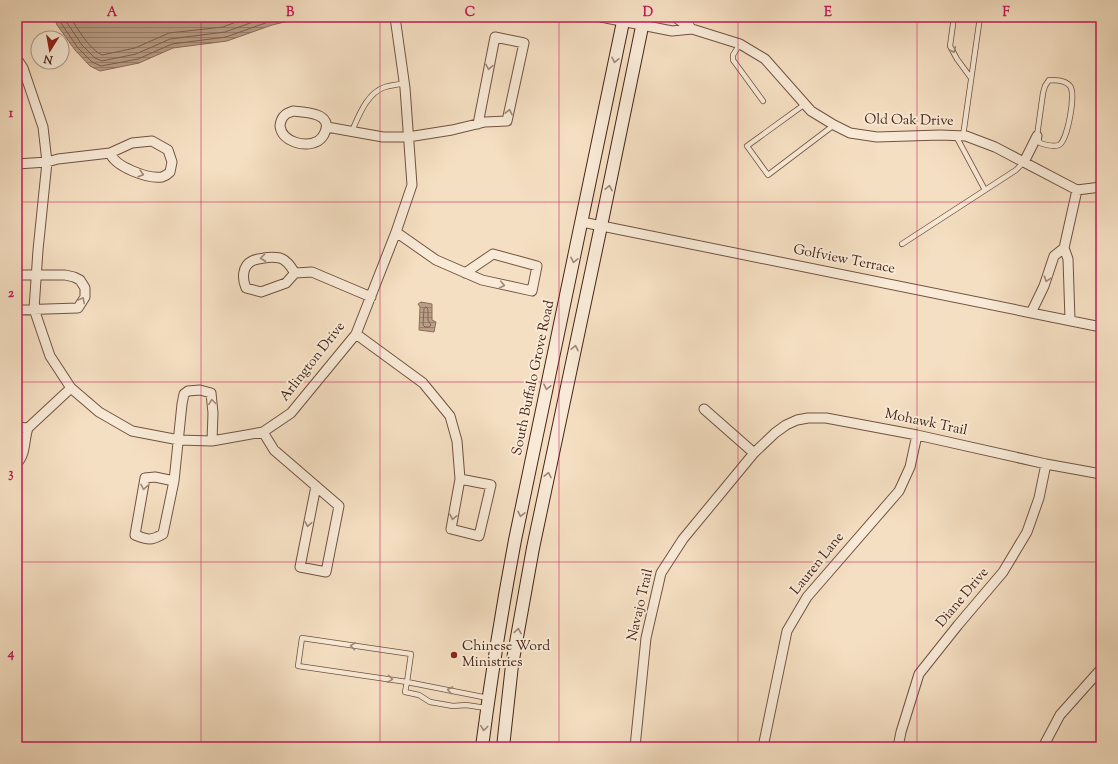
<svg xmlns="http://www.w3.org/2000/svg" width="1118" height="764" font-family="'Sorts Mill Goudy',serif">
<defs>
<pattern id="water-rules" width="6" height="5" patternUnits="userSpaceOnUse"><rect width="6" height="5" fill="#ba9f88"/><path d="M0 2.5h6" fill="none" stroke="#99816e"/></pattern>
</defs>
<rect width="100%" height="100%" fill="#f5dfc2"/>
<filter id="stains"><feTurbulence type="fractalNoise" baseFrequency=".005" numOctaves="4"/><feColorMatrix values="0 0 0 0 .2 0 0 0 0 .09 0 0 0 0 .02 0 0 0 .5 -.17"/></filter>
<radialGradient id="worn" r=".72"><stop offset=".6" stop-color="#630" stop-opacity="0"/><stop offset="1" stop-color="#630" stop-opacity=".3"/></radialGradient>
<!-- water -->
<path fill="url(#water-rules)" stroke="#8c6d5a" d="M54,17H306L272,25L227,41L173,48L139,63L100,71L90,66L75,50L57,25Z
M421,302L432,304V320L436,322L434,332L419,330L420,307L418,304Z"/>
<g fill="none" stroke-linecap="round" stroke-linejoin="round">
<!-- shore -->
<path stroke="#80614f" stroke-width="1" d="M58,17L61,23L78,48L92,62L101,66L138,59L172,44L226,37L271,21L289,17
M63,17L82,45L95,58L102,61L136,54L170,39L225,32L267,17
M70,17C77,28 90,50 102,55L135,48L169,33L223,27L249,17
M426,307L428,309V320L431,325L429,327H425L423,325L424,309Z"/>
<!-- lane casing -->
<g stroke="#725241" stroke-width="6">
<path id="lane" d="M690,17L692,29
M954,17L950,46L957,59L971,78
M740,44L733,55V60L763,101
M1049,80C1056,80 1065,80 1070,86C1076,93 1068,140 1059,145C1053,147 1046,145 1040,143L1037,136L1043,93L1045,86Z
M805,104L747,146L768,175L834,125
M352,131C359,115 367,93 385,87C391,85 398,85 404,83
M956,136L985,190
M963,136L980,17
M902,244L1016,170L1024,162
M486,708L466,705L453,706L430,702L419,695L405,692L407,682L298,666L302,638L411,654L407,682L488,698"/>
</g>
<!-- street casing -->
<g stroke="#725241" stroke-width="11">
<path id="street" d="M601,17L672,31L692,29
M675,17L692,29L740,44L765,59L811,111L834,125L850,133L877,137L940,135L966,136L995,147L1077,190L1101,187
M17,59L23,68L43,127L47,162L38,250L34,309L50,356L71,388L99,412L132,431L179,440L212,441L263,432L291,413L356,334L396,232L412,185L405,88L395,17
M293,111C305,112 333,113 325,132C324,135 321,139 318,141C305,148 282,142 280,126C280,123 282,117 285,115C286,113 291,112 293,111Z
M327,127L383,137H408L452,130L485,122L507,121L524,43L495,37L478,124
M1024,162L1037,136
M17,164L47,162L58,159L110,153L132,143L152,141L168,150L172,162L170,172C168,174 165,176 162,177C148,179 115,167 110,153
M582,222L1101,327
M396,232L436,260L482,280L532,291L537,266L493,254L465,273
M295,273C291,267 287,260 280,258C275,257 269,257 264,258C260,259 255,259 252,261C242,266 242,279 246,288L261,292L286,283L295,273L312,272L371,297
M17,275H65L74,277L80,280L85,288V297L78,308L17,310
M1031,313L1044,286L1054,256L1064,248
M1070,320L1068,259L1064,248L1077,190
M356,334L423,383L450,416L457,441L460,479L451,529L479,536L491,485L460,479
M704,409L754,453
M17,427L28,428
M263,432L274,450L339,506L326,572L300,567L316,486
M17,463C26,455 24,439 28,428L71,388
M174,481L155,477L145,478L135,535C148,540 151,541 163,534L174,481L182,404L184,394L188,391L200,390L211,393L213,413L212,441
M635,747L646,638L661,573L683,539L754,453L775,433L786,425L797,420L808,418H826L917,435L1046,464L1101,474
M763,747L787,631L807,597L899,491L910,467L917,435
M898,747L901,732L919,674L958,625L1003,572L1027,532L1039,498L1046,464
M1043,747L1060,715L1101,669"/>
</g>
<!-- secondary casing -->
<g stroke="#472316" stroke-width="14">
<path id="secondary" d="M482,747C491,677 502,609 515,540L624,17
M503,747L512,665L533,548L601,226L644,17"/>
</g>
<!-- lane -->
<use href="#lane" stroke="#f8ead7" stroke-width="4.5"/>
<!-- street -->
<use href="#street" stroke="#f8ead7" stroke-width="9"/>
<!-- secondary -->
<use href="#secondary" stroke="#f8ead7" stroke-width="12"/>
</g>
<!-- one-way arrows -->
<defs><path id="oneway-chevron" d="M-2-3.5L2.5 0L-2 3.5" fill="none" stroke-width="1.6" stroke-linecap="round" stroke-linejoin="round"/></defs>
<g stroke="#a08676">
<use href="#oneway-chevron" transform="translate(953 50) rotate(66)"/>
<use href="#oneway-chevron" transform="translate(615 60) rotate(102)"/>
<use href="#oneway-chevron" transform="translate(489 67) rotate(101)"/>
<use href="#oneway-chevron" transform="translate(509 112) rotate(-78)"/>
<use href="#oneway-chevron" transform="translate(141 174) rotate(16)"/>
<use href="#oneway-chevron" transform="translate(609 188) rotate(-78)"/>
<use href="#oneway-chevron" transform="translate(263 258) rotate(173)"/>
<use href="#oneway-chevron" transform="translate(574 260) rotate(102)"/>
<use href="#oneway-chevron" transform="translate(1047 279) rotate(108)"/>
<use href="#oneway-chevron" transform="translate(502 285) rotate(12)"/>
<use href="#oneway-chevron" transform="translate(82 300) rotate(-62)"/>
<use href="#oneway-chevron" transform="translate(575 348) rotate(-78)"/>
<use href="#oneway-chevron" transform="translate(547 387) rotate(102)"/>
<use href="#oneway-chevron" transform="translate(212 402) rotate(-98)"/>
<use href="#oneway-chevron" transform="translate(548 475) rotate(-78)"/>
<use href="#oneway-chevron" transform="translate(144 487) rotate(100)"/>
<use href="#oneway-chevron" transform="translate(521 514) rotate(102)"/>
<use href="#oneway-chevron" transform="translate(453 517) rotate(102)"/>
<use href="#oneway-chevron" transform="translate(308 524) rotate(101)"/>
<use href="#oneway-chevron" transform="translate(518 631) rotate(-80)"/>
<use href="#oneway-chevron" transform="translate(353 646) rotate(-172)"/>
<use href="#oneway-chevron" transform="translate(390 679) rotate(8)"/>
<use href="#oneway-chevron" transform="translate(450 690) rotate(-169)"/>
<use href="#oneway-chevron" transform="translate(484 728) rotate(97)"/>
</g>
<!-- grid -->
<path fill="none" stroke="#c2185b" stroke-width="1" stroke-opacity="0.55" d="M201,17V747M380,17V747M559,17V747M738,17V747M917,17V747M17,202H1101M17,382H1101M17,562H1101"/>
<!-- markers -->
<circle fill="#8f2418" stroke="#f8ead7" stroke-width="1.5" cx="454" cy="655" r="4"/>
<g text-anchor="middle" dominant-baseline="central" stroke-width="4" stroke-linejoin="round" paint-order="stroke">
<!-- street labels -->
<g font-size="14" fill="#472316" stroke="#f8ead7">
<text transform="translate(909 121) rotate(1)">Old Oak Drive</text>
<text transform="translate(844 260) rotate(11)">Golfview Terrace</text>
<text transform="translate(313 362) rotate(-52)">Arlington Drive</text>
<text transform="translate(534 378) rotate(-78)">South Buffalo Grove Road</text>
<text transform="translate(926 423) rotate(12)">Mohawk Trail</text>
<text transform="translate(818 564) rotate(-51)">Lauren Lane</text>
<text transform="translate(963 598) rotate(-50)">Diane Drive</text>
<text transform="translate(641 605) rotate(-77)">Navajo Trail</text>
</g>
<!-- poi labels -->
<g font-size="14" fill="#472316" stroke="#f8ead7" text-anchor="start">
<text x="462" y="647">Chinese Word<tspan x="462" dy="16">Ministries</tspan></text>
</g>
</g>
<!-- margin -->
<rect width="1118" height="764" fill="none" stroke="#f5dfc2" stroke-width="44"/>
<!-- north arrow -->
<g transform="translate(50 50) rotate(191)"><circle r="19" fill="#f8ead7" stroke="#b19a8a"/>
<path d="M0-3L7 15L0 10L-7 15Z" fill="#8f2418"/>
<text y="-6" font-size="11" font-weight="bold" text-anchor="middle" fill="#472316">N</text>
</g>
<rect x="22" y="22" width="1074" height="720" fill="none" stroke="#c2185b" stroke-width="1.5"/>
<g font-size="13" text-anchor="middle" font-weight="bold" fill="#c2185b">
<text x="112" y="16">A</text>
<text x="290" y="16">B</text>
<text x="470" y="16">C</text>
<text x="648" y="16">D</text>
<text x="828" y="16">E</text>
<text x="1006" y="16">F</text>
<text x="11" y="117">1</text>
<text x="11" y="297">2</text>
<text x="11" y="477">3</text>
<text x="11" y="657">4</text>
</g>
<rect width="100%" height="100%" filter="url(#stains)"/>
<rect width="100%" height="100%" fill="url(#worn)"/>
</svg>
